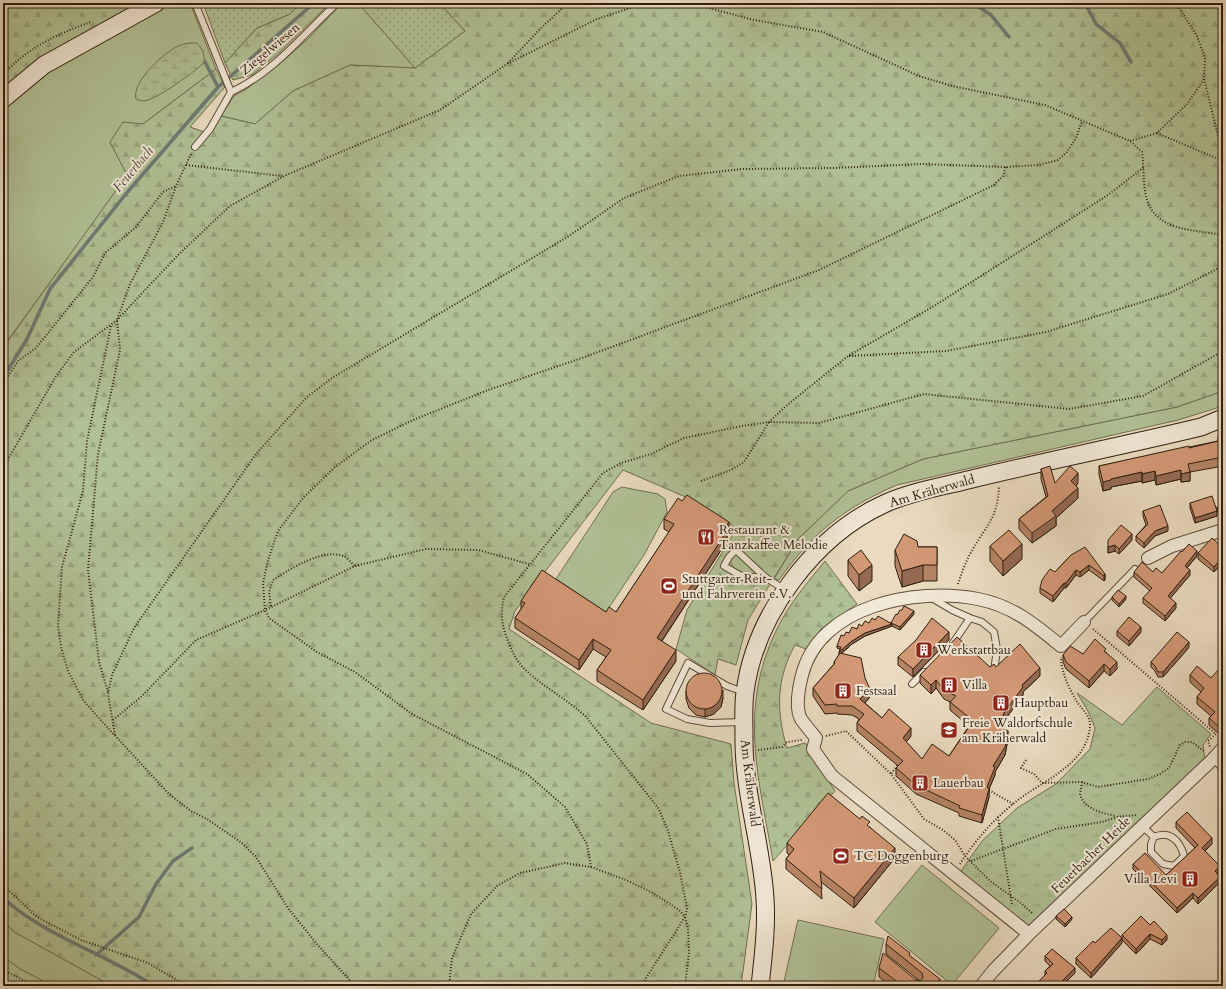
<svg xmlns="http://www.w3.org/2000/svg" width="1226" height="989" font-family="Cardo,serif">
<defs>
<pattern id="forest-firs" width="22" height="20" patternUnits="userSpaceOnUse"><rect width="22" height="20" fill="#b1c196"/><path d="M5 1l3.5 6h-7zM16 11l3.5 6h-7z" fill="#99a580"/></pattern>
<pattern id="wetland-marsh" width="20" height="14" patternUnits="userSpaceOnUse"><rect width="20" height="14" fill="#b1c196"/><path d="M1 5h8M5 5V1M11 12h8M15 12V8" fill="none" stroke="#99a580"/></pattern>
<pattern id="park-tufts" width="24" height="20" patternUnits="userSpaceOnUse"><rect width="24" height="20" fill="#b1c196"/><path d="M3 7l-1-3M5 7V3M7 7l1-3M15 17l-1-3M17 17v-4M19 17l1-3" fill="none" stroke="#99a580"/></pattern>
<pattern id="garden-dots" width="8" height="8" patternUnits="userSpaceOnUse"><rect width="8" height="8" fill="#b1c196"/><path d="M2 2h.1M6 6h.1" fill="none" stroke="#99a580" stroke-width="1.8" stroke-linecap="round"/></pattern>
</defs>
<rect width="100%" height="100%" fill="#eadbc0"/>
<filter id="stains"><feTurbulence type="fractalNoise" baseFrequency=".005" numOctaves="4"/><feColorMatrix values="0 0 0 0 .2 0 0 0 0 .09 0 0 0 0 .02 0 0 0 .5 -.17"/></filter>
<radialGradient id="worn" r=".72"><stop offset=".6" stop-color="#630" stop-opacity="0"/><stop offset="1" stop-color="#630" stop-opacity=".3"/></radialGradient>
<!-- grass -->
<path fill="#b1c196" stroke="#707052" d="M171,3H190L216,69L143,124L110,142L128,175L3,347V108L42,72Z
M342,3H358L415,68L350,65L293,91L255,124L221,116L234,96L248,88L285,59L308,39Z
M1223,391V406L1178,420L897,485C844,508 812,533 779,580L774,579L798,539L848,491L923,459L1177,407Z
M622,487L658,494L665,499L667,512L644,555L606,612L556,579L613,492Z
M922,865L999,928L952,985L875,922Z
M798,920L884,939L873,986H783Z
M3,922L16,933L112,986H53L20,969L3,957Z"/>
<!-- forest -->
<path fill="url(#forest-firs)" stroke="#707052" d="M3,3H141L3,92Z
M301,3H330L280,52L252,75L233,80L225,63L257,28L290,14Z
M439,3H1223V391L1177,407L923,459L848,491L798,539L748,620L736,665L718,659L715,675L676,649L687,610L734,533L688,498L623,470L515,611L509,629L651,723L731,744L734,783L752,904L741,986H112L16,933L3,922V348L127,175L110,142L123,122L143,124L216,69L225,87L190,127L210,134L221,116L255,124L293,91L350,65L415,68L465,31Z
M825,561L857,604L821,629L806,649L795,645C776,679 776,711 787,748L805,743L835,791L773,861C759,779 738,710 776,631C788,605 807,583 825,561Z
M3,957L20,969L53,986H3Z"/>
<!-- wetland -->
<path fill="url(#wetland-marsh)" stroke="#707052" d="M197,43L203,51L205,62C193,73 160,97 145,101C142,101 138,100 136,99C131,82 166,50 181,45C185,43 192,43 197,43Z"/>
<!-- park -->
<path fill="url(#park-tufts)" stroke="#707052" d="M1157,687L1211,734L1203,745L1205,760L1028,932L961,871L982,841L1017,808L1056,784L1090,749L1095,728L1088,711L1077,693L1122,725Z"/>
<!-- garden -->
<path fill="url(#garden-dots)" stroke="#707052" d="M203,3H300L290,14L257,28L225,63Z
M358,3H439L465,31L415,68Z"/>
<g fill="none" stroke-linecap="round" stroke-linejoin="round">
<!-- stream -->
<path stroke="#6f7b75" stroke-width="3.5" d="M973,3L991,15L1009,37
M1085,3L1096,24L1120,43L1131,62
M205,62L218,87
M3,378L27,339L50,289L125,195L218,87L314,3
M3,898C48,938 105,953 154,986
M96,955L139,917L156,884L173,861L192,848"/>
<!-- service casing -->
<g stroke="#5e4d3a" stroke-width="8">
<path id="service" d="M231,92C273,73 304,34 337,3
M195,147L210,129L231,92L195,3
M765,577H743L724,566L729,557L736,550L765,577L785,590
M932,598L952,610L970,618L953,643
M970,618L982,622L994,632L997,649L995,664
M1084,622L1135,569
M912,684L924,672
M742,722L710,723L687,719L666,709L688,663L727,686L744,692
M1214,759L1223,769
M1142,826L1154,837L1151,844V852L1163,864L1174,866L1184,856C1180,841 1170,830 1154,837"/>
</g>
<!-- minor casing -->
<g stroke="#5e4d3a" stroke-width="14">
<path id="minor" d="M1148,558L1172,546L1223,530
M1029,934L832,776L813,749L816,738C811,732 806,726 801,719C795,708 799,687 802,675C820,605 916,587 978,599C1013,606 1034,624 1061,646L1084,622
M981,986L993,971L1029,934L1212,760L1223,748"/>
</g>
<!-- secondary casing -->
<g stroke="#2f1e0e" stroke-width="19">
<path id="secondary" d="M3,99L44,65L156,3
M760,986C763,958 767,928 765,899C762,845 743,791 744,736C744,722 743,706 745,692C755,615 814,536 884,504C912,491 946,486 976,478C1051,460 1126,445 1201,427L1223,418"/>
</g>
<!-- path -->
<path stroke="#2f1e0e" stroke-width="2" stroke-dasharray="1 2" stroke-linecap="butt" d="M677,3L694,4L754,20L823,32L919,76L952,86L1045,105L1130,141L1142,152C1144,165 1143,178 1145,191C1151,232 1191,229 1223,235
M508,63L540,29L568,3
M3,75C25,49 59,33 91,22
M1204,79L1223,156
M1157,133L1223,161
M1130,141L1157,133L1188,103L1204,79L1205,58L1197,36L1176,3
M186,165L282,176
M111,326L87,441L83,491L62,567L58,626L61,647L68,671L83,700L97,716L169,794L191,811L207,819L242,843L256,857L288,908L316,943L355,986
M849,356L946,351L1046,332L1168,294L1223,266
M3,387L7,378L18,361L36,348L93,277L105,253L136,227L163,192L176,186
M3,468L56,376L74,352L117,320L178,255L230,206L284,176L440,110L507,64L597,19L633,7L656,3
M701,481L731,470L744,462L769,422L819,423L924,394L1069,409L1143,396L1223,351
M958,584C962,572 966,560 973,549C987,524 998,518 999,486
M271,606L269,592L273,580C290,569 323,548 343,556C347,557 351,563 355,566
M1093,629L1216,734L1208,741L1210,747
M108,692L99,662L88,570L98,454L120,350L117,320L130,284L163,222L176,186L191,154
M113,720L142,696L196,640L265,610L355,566L426,549L478,550L529,564
M115,735L108,694L112,675L134,628L256,454L307,397L332,378L569,236L624,198L679,176L742,169L834,168L922,164L1006,167L1039,165L1058,160L1067,152L1076,138L1082,121
M826,736L846,731L891,774
M758,750L782,747L787,742L802,740
M1026,760L1021,768L1034,774L1042,783L1082,782L1098,787L1148,779L1160,774L1169,768L1180,745L1185,742H1192L1205,752
M899,763L891,774L924,819L943,830L955,840L965,856L990,881L1022,904L1033,914
M1082,782L1080,795C1086,810 1102,813 1116,816
M989,790L1013,804
M998,817L1012,905
M971,861L1056,829L1102,822L1117,817L1136,815
M960,864C974,842 992,821 1013,804C1040,781 1086,767 1090,727C1091,715 1081,709 1076,700C1069,688 1061,672 1061,657
M591,867L587,844L565,807L527,774L412,714L355,672L317,652L269,618L265,610L263,583L268,560L278,531L303,498L335,467L372,440L413,420L488,390L582,358L819,270L994,185L1003,176L1006,167
M3,885L37,917L81,940L148,963L182,983L184,986
M3,970L35,986
M449,986L452,958L471,914L497,886L520,873L565,863L591,867L626,880L653,893L679,910L685,917L688,928L689,953L685,986
M641,986L685,917L687,909L680,872L668,831L659,809L587,718C567,698 537,684 520,664C513,655 509,644 505,633C501,620 501,610 504,597L603,473L621,463L651,454L684,438L742,426L769,422L786,406L848,356L934,306L1108,195L1144,167"/>
<!-- service -->
<use href="#service" stroke="#f1e8d6" stroke-width="6"/>
<!-- minor -->
<use href="#minor" stroke="#f1e8d6" stroke-width="12"/>
<!-- secondary -->
<use href="#secondary" stroke="#f1e8d6" stroke-width="17"/>
</g>
<!-- wall -->
<path fill="#b58365" stroke="#2f1e0e" d="M1223,435V466L1190,472V481L1181,482V479L1156,485L1155,480L1142,483V481L1111,487V489L1103,491L1099,475V466L1218,441V437Z
M1041,469L1055,483H1078L1076,486L1078,498L1056,518V526L1032,543L1019,529V519L1046,497L1041,479Z
M1190,503L1217,516L1195,523L1190,508Z
M1223,505L1220,518L1217,509V507Z
M1143,511L1168,531L1155,536L1144,548L1136,541V536L1146,525L1143,516Z
M664,519L729,532L727,535V541L662,641L676,661L643,710L597,681V670L606,657L593,649L579,670L515,628V618L521,609V601L606,612H616L669,532L664,529Z
M1132,540L1119,554L1115,551L1108,553V547Z
M990,546L1022,559L1003,576L990,561Z
M918,547H937V581H923L902,587L895,566V550Z
M1223,548V566L1221,564L1214,572L1198,559V553Z
M1182,552L1197,556L1187,568L1190,575L1170,598L1176,608L1165,621L1143,603V598L1150,591L1134,577V572H1153L1162,573Z
M1071,555L1105,574V580L1104,581L1089,570L1080,577L1076,575L1066,588H1064L1053,602L1040,593V588Z
M848,560L872,581L859,591L848,576Z
M1112,597L1126,599L1119,607L1112,600Z
M914,614L900,630L892,626L865,636L852,644L841,654L870,697L865,703L882,718L911,736L906,742L922,759L949,756L969,726L950,710V702L944,699L936,688L931,694L920,683V675L996,667L1040,676L1023,692V695L1004,721L1002,728L1008,739L1005,755L995,772V775L989,789V797L982,823L959,816V813L916,794L896,776V768L898,766L857,731V723L859,719L852,715L837,714V713L825,714L813,696V688L834,664V662L839,655L840,649L837,648V646L844,636L849,633L862,626L875,620L891,623L897,615Z
M1117,631L1141,632L1129,646L1117,636Z
M949,640L913,677L898,665V657Z
M1189,647L1163,677H1158L1155,671L1151,667V662Z
M1106,652L1117,669L1110,676L1104,671L1089,688L1066,669L1063,662V655Z
M1190,675L1223,692V730L1219,734L1209,725V718L1211,716L1197,704V697L1201,692L1190,682Z
M686,691L723,698L721,707L714,714L705,717L696,715L689,708L686,699Z
M1176,822L1212,844L1205,851L1220,871L1217,874L1220,882L1198,904L1193,898L1177,913L1133,869V864L1166,875L1195,848L1176,828Z
M870,827L895,858L854,908L821,882L822,899L786,869V859L789,855L787,853V843Z
M1056,916L1072,919L1065,927L1056,919Z
M1150,925L1167,940L1162,945L1150,939L1136,954L1122,940V935Z
M1095,943H1122L1091,978L1076,964V958Z
M886,944L910,956L940,986H891L879,977V968L920,981L886,954Z
M1045,956L1075,973L1062,986H1034L1045,975V971L1050,966L1045,961Z"/>
<!-- shaded-wall -->
<path fill="#946a53" stroke="#2f1e0e" d="M1181,470V479L1156,485V476Z
M1155,471V480L1142,483V474Z
M1142,472V481L1111,487V489L1103,491V482L1111,479Z
M1190,472V481L1181,482V474Z
M1078,473V483L1071,491V481Z
M1078,488V498L1056,518V526L1032,543V533L1052,511Z
M1217,511V516L1195,523V518Z
M1223,514V517L1220,518V515Z
M729,522V532L727,535V541L657,648V638Z
M1168,526V531L1155,536L1144,548V543L1155,531Z
M1132,534V540L1119,554V549Z
M1022,544V559L1003,576V561Z
M1115,545V551L1108,553V547Z
M1197,551V556L1185,570V566Z
M1221,559V564L1214,572V567Z
M872,565V581L859,591V575Z
M923,565V581L902,587V571Z
M1089,565V570L1080,577V572Z
M1076,570V575L1066,588V583Z
M1190,570V575L1168,601V596Z
M1105,574V580L1104,581V576Z
M1064,583V588L1053,602V596Z
M1126,596V599L1119,607V604Z
M1176,603V608L1165,621V616Z
M914,611V614L900,630V627Z
M892,624V626L865,636L852,644L839,655V652L852,641L865,633Z
M1141,627V632L1129,646V641Z
M949,632V640L913,677V669Z
M593,639V649L579,670V660Z
M1189,642V647L1186,651L1163,677V672Z
M676,650V661L643,710V700Z
M1117,662V669L1110,676V669Z
M1104,664V671L1089,688V681Z
M1040,668V676L1023,692V695L1004,721L999,736V727L1004,713L1022,685Z
M936,680V688L931,694V685Z
M1223,682V689L1218,695V688Z
M870,689V697L860,708V699Z
M723,690V698L721,707L714,714L705,717V709Z
M1223,723V730L1219,734V727Z
M911,728V736L903,746V738Z
M1008,731V739L1005,755L995,772V775L989,789V797L982,823V815L987,787L993,766Z
M1212,838V844L1202,853V848Z
M895,848V858L854,908V898Z
M1220,866V871L1215,876V871Z
M1220,877V882L1198,904V898Z
M1193,893V898L1177,913V908Z
M1072,917V919L1065,927V924Z
M1150,934V939L1136,954V949Z
M1167,935V940L1162,945V940Z
M1122,938V943L1091,978V973Z
M1075,968V973L1062,986H1057Z
M940,979V986H934Z"/>
<!-- building -->
<path fill="#d39876" stroke="#2f1e0e" d="M1223,435V457L1188,464L1190,472L1181,474V470L1156,476L1155,471L1142,474V472L1111,479V480L1103,482L1099,466L1189,446V448L1219,441L1218,437Z
M1050,466L1055,483L1070,466L1078,473L1071,481L1078,488L1052,511L1056,516L1032,533L1019,519L1048,496L1041,469Z
M687,495L729,522L724,529L727,531L657,638L676,650L643,700L597,670L611,650L593,639L579,660L515,618L525,603L521,601L542,570L606,612L609,607L616,612L674,524L664,519L678,498L682,501Z
M1212,496L1217,511L1195,518L1190,503Z
M1160,505L1168,526L1155,531L1144,543L1136,536L1148,524L1143,511Z
M1223,505V514L1220,515L1217,507Z
M1121,525L1132,534L1119,549L1115,545L1108,547V540Z
M1009,530L1022,544L1003,561L990,546Z
M904,534L917,541L918,547H937V565H923L902,571L895,550Z
M1212,538L1223,548V561L1221,559L1214,567L1198,553Z
M1189,544L1197,551L1185,566L1190,570L1168,596L1176,603L1165,616L1143,598L1152,588L1134,572L1142,562L1153,572L1156,568L1162,573L1181,551L1182,552Z
M1085,547L1105,574L1104,576L1089,565L1080,572L1076,570L1066,583H1064L1053,596L1040,588L1042,580L1050,569L1055,572L1071,555Z
M861,550L872,565L859,575L848,560Z
M1118,590L1126,596L1119,604L1112,597Z
M904,606L914,611L900,627L891,623L896,614L897,615L900,610H902Z
M878,616L892,624L865,633L852,641L839,652L841,647L837,646L841,635L844,636L846,632L849,633L852,627L857,629L859,624L862,626L865,621L869,623L872,618L875,620Z
M1129,617L1141,627L1129,641L1117,631Z
M932,618L949,632L913,669L898,657L916,640Z
M1177,632L1189,642L1163,672H1158L1155,666L1151,662Z
M957,637L990,667L994,664L996,667L1020,644L1040,668L1022,685L1023,687L1004,713L999,727L1008,731L1005,747L993,766L995,767L987,787L989,789L982,815L959,808L960,806L916,785L896,768L903,761L857,723L864,714L852,706H837V704L825,705L813,688L835,663L834,662L840,653L861,658L865,678L870,689L860,699L882,718L889,709L911,728L903,738L922,759L932,744L949,756L969,727L971,719L950,702L956,696L944,690L936,680L931,685L920,675Z
M1095,639L1106,649L1104,651L1117,662L1110,669L1104,664L1089,681L1066,662L1063,655L1070,646L1083,654Z
M1197,666L1211,678L1220,668L1223,671V682L1218,688L1223,692V723L1219,727L1209,718L1215,712L1197,697L1204,688L1190,675Z
M686 691a18 18 0 1 1 36 0a18 18 0 1 1-36 0Z
M828,793L860,819L862,816L870,822L867,825L895,848L854,898L820,871L822,889L786,859L794,849L787,843Z
M1187,812L1212,838L1202,848L1220,866L1215,871L1220,877L1198,898L1193,893L1177,908L1133,864L1145,853L1166,875L1198,845L1176,822Z
M1064,909L1072,917L1065,924L1056,916Z
M1141,916L1150,925L1154,921L1167,935L1162,940L1150,934L1136,949L1122,935Z
M1111,928L1122,938L1091,973L1076,958L1093,941L1095,943Z
M888,936L910,953L909,955L940,979L934,986H903L879,968L883,953L916,980L920,981L923,978L922,973L886,944Z
M1052,949L1075,968L1057,986H1034L1047,973L1045,971L1053,964L1045,956Z"/>
<!-- icons -->
<defs>
<g id="restaurant-square" transform="scale(0.9)"><rect x="-9" y="-9" width="18" height="18" rx="4" fill="#8f2418" stroke="#f1e8d6"/><path d="M-5-6h1v4h1v-4h1v4h1v-4h1v5L-1.5 .5V6h-2V.5L-5-1ZM5-6V6H3V1.5H1.5Q1.5-4 5-6Z" fill="#fff"/></g>
<g id="stadium-square" transform="scale(0.9)"><rect x="-9" y="-9" width="18" height="18" rx="4" fill="#8f2418" stroke="#f1e8d6"/><path d="M0-5a6.5 5 0 1 0 0 10a6.5 5 0 1 0 0-10ZM-3.5-1.8h7v3.6h-7Z" fill="#fff"/></g>
<g id="building-square" transform="scale(0.9)"><rect x="-9" y="-9" width="18" height="18" rx="4" fill="#8f2418" stroke="#f1e8d6"/><path d="M-4-6H4V6H1V3H-1V6H-4ZM-2.5-4.3h1.7v1.8h-1.7ZM.8-4.3h1.7v1.8H.8ZM-2.5-1h1.7V.8h-1.7ZM.8-1h1.7V.8H.8Z" fill="#fff"/></g>
<g id="school-square" transform="scale(0.9)"><rect x="-9" y="-9" width="18" height="18" rx="4" fill="#8f2418" stroke="#f1e8d6"/><path d="M0-5L7-2L0 1L-7-2ZM-4 1L0 2.5L4 1V4Q0 6-4 4Z" fill="#fff"/></g>
</defs>
<g fill-rule="evenodd">
<use href="#restaurant-square" x="706" y="537"/>
<use href="#stadium-square" x="669" y="586"/>
<use href="#building-square" x="924" y="650"/>
<use href="#building-square" x="949" y="685"/>
<use href="#building-square" x="843" y="691"/>
<use href="#building-square" x="1001" y="703"/>
<use href="#school-square" x="949" y="730"/>
<use href="#building-square" x="920" y="783"/>
<use href="#stadium-square" x="841" y="856"/>
<use href="#building-square" x="1190" y="879"/>
</g>
<g text-anchor="middle" dominant-baseline="central" stroke-width="4" stroke-linejoin="round" paint-order="stroke">
<!-- street labels -->
<g font-size="13" fill="#2f1e0e" stroke="#f1e8d6">
<text transform="translate(270 49) rotate(-40)">Ziegelwiesen</text>
<text transform="translate(932 491) rotate(-16)">Am Kräherwald</text>
<text transform="translate(750 783) rotate(83)">Am Kräherwald</text>
<text transform="translate(1091 855) rotate(-44)">Feuerbacher Heide</text>
</g>
<!-- poi labels -->
<g font-size="13" fill="#2f1e0e" stroke="#f1e8d6" text-anchor="start">
<text x="719" y="530">Restaurant &amp;<tspan x="719" dy="15">Tanzkaffee Melodie</tspan></text>
<text x="682" y="579">Stuttgarter Reit-<tspan x="682" dy="15">und Fahrverein e.V.</tspan></text>
<text x="937" y="650">Werkstattbau</text>
<text x="962" y="685">Villa</text>
<text x="856" y="691">Festsaal</text>
<text x="1014" y="703">Hauptbau</text>
<text x="962" y="723">Freie Waldorfschule<tspan x="962" dy="15">am Kräherwald</tspan></text>
<text x="933" y="783">Lauerbau</text>
<text x="854" y="856">TC Doggenburg</text>
<text x="1177" y="879" text-anchor="end">Villa Levi</text>
</g>
<!-- water labels -->
<g font-size="14" font-style="italic" fill="#4f4c41" stroke="#f1e8d6">
<text transform="translate(133 169) rotate(-50)">Feuerbach</text>
</g>
</g>
<!-- margin -->
<rect width="1226" height="989" fill="none" stroke="#eadbc0" stroke-width="16"/>
<rect x="4" y="4" width="1218" height="981" fill="none" stroke="#2f1e0e" stroke-width="2"/>
<rect x="8" y="8" width="1210" height="973" fill="none" stroke="#2f1e0e"/>
<rect width="100%" height="100%" filter="url(#stains)"/>
<rect width="100%" height="100%" fill="url(#worn)"/>
</svg>
